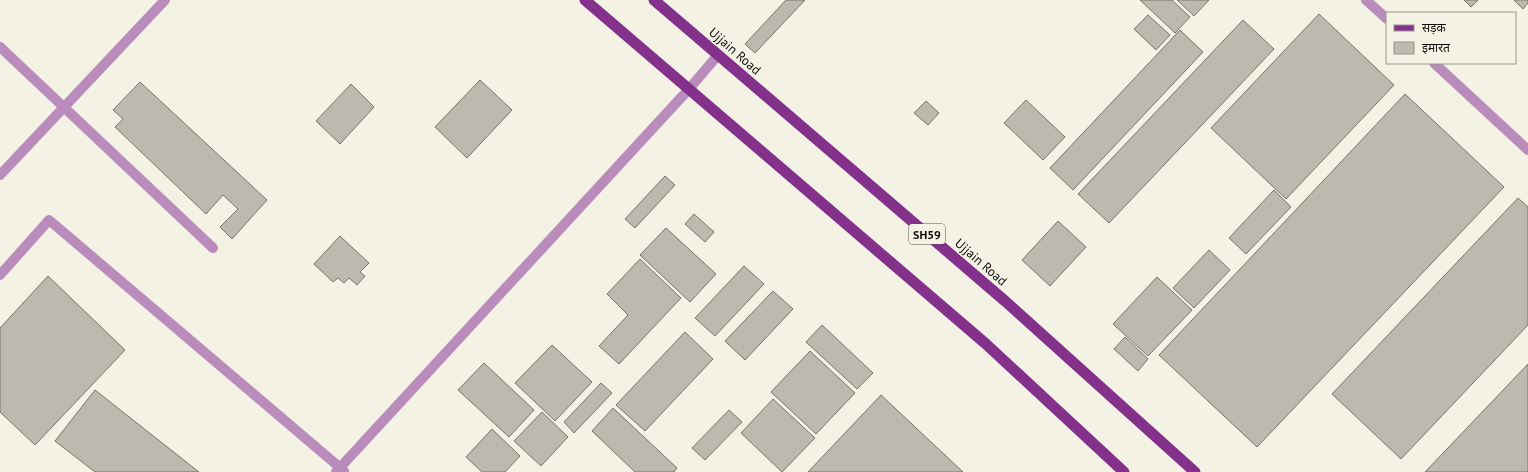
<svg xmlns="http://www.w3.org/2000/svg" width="1528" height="472" font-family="'PT Sans','Noto Sans Devanagari',sans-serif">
<rect width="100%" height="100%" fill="#f4f2e5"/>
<!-- building -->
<path fill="#bcbaae" stroke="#77756a" d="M786,0H805L755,53L745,44Z
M1140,0H1172L1190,17L1175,33Z
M1177,0H1209L1194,16Z
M1464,0H1478L1471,7Z
M1514,0H1528V3L1523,9Z
M1319,14L1394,85L1286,199L1211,128Z
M1148,15L1170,35L1156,50L1134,29Z
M1243,20L1274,49L1109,223L1078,194Z
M1180,30L1203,52L1073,190L1050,168Z
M480,80L512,110L467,158L435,127Z
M140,82L267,200L232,239L220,227L238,209L223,195L206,214L115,127L123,119L113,110Z
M351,84L374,107L340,144L316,121Z
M1405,94L1504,187L1257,447L1159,355Z
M1026,100L1065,137L1043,160L1004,123Z
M926,101L939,113L928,125L914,113Z
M665,176L675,185L635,228L625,219Z
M1274,190L1291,207L1246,254L1229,238Z
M1518,198L1528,207V325L1401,459L1332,394Z
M694,214L714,232L705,242L685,224Z
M1058,221L1086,247L1050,286L1022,260Z
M666,228L716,274L690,302L640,255Z
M340,236L369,263L360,272L365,276L357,285L349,278L344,283L338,278L333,282L314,264Z
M1209,250L1230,270L1194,308L1173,288Z
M640,259L681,298L619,364L599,346L628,315L607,294Z
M744,266L764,284L715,336L695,318Z
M48,276L125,350L35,445L0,412V328Z
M1157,277L1192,310L1148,356L1113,324Z
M773,291L793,309L745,360L725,341Z
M822,325L873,373L857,389L806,342Z
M685,332L713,359L645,431L616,405Z
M1125,337L1148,359L1138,371L1114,349Z
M552,345L592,382L555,421L515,383Z
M810,351L855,393L816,434L771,392Z
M484,363L534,410L509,437L458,390Z
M1528,364V472H1425Z
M601,383L612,393L574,433L564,422Z
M95,390L199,472H95L55,441Z
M881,395L963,472H808Z
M773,399L815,438L782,472L741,433Z
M613,408L677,468L674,472H635L592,431Z
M729,410L742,422L705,460L692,448Z
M542,412L568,437L541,466L514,441Z
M492,429L520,456L505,472H482L466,457Z"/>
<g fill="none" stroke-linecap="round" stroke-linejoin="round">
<!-- service -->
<path stroke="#b98cbc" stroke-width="10" d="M1366,0L1387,19
M0,47L213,248
M1434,63L1528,150
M0,175L165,0
M0,275L49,220L344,471
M336,472L689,89L718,55"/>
<!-- primary -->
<path stroke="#84318b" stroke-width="11" d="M585,0L986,344L1124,472
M654,0L1005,301L1195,472"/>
</g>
<g text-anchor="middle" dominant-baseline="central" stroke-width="3" stroke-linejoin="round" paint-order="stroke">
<!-- shield labels -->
<rect fill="#f4f2e5" stroke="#52514a" stroke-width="1" x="909" y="224" width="36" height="20" rx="3"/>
<g font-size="12" font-weight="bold" fill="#0d0c08">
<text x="927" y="234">SH59</text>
</g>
<!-- street labels -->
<g font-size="13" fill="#0d0c08" stroke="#f4f2e5">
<text transform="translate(735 51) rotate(41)">Ujjain Road</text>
<text transform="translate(981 262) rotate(41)">Ujjain Road</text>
</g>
</g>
<!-- legend -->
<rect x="1386" y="12" width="130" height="52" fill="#f4f2e5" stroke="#98968d"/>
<rect x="1394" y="25" width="20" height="6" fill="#84318b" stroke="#98968d"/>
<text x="1422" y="32" font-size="12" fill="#0d0c08">सड़क</text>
<rect x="1394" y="42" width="20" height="12" fill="#bcbaae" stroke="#98968d"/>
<text x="1422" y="52" font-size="12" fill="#0d0c08">इमारत</text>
</svg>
